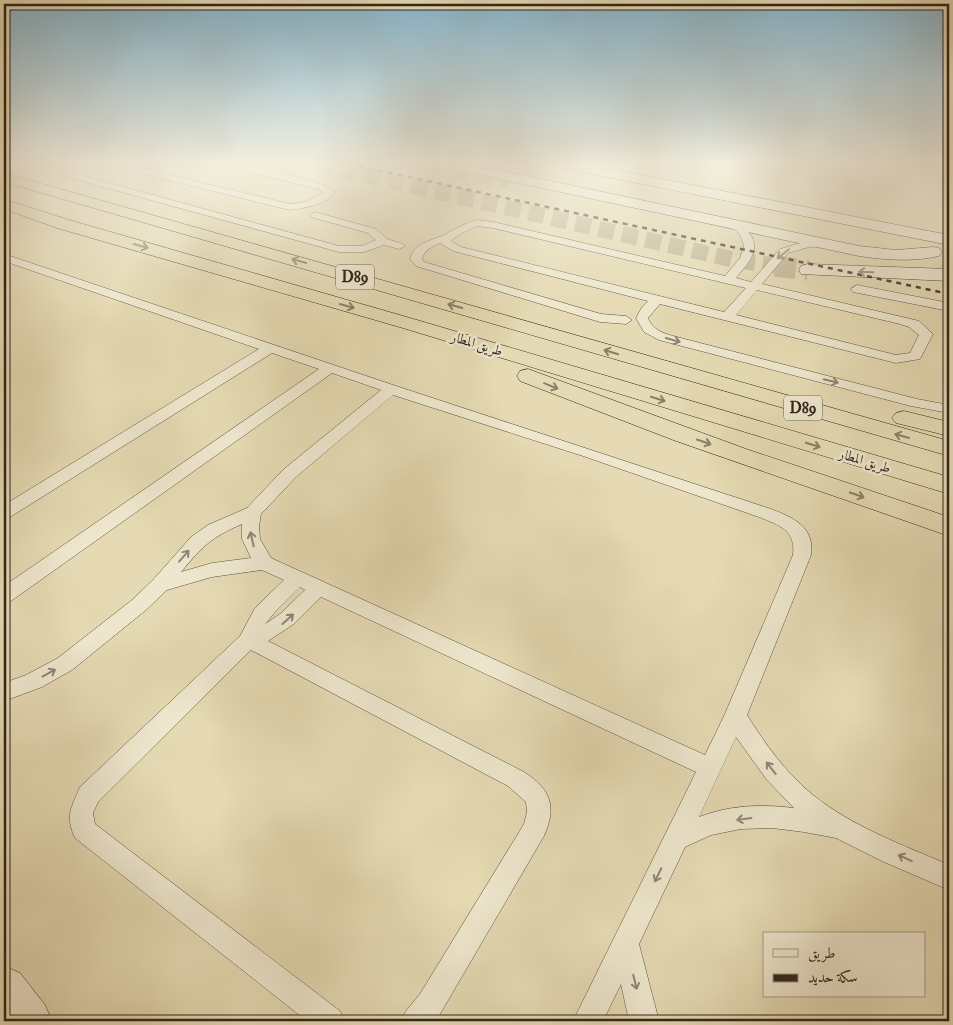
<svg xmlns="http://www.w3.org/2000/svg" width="953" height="1025" font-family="'IM FELL Double Pica',Amiri,serif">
<rect width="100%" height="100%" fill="#e5dab3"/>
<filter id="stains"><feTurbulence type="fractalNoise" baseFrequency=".004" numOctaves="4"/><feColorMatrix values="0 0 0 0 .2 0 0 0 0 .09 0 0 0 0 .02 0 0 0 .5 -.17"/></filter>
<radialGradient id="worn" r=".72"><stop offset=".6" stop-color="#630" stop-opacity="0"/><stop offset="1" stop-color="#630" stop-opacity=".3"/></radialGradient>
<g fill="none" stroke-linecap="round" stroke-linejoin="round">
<!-- secondary-tunnel-far1 -->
<path stroke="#c1b695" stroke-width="16" stroke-dasharray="16 8" stroke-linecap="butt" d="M318,164L735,260L785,267
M430,164L510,181"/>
<!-- secondary-tunnel -->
<path stroke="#c1b695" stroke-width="21" stroke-dasharray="21 10" stroke-linecap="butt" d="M775,266L808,270"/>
<!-- lane casing -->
<g stroke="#5c5242" stroke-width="1">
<path id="lane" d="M25,164H40L339,246H362L376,240L368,233L311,217L310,215L315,212L376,229L387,239L403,244L405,246L399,249L384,245L364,252H339L27,166Z
M109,164H125L290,204L304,202L324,193L319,189L222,166L220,164C240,164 323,179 335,192C327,205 304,208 290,210L111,166Z
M477,220L493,222L725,276L740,258L744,246L740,235L730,225L735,222C741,223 746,229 750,234C762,251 746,265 736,278L751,282L780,249L808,241L828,242L830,244L828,246L809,247L788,253L762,284L919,321L933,334L920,359L896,363L660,304L648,318C652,329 662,333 673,336L917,399L949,405V413L911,406L659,340L644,332L636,318L642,307L648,301L453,251L440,243C432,247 424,250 422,259L424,262L601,314L626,316L632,320L626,324L600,322L416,266L410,259C415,242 431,241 444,235C455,229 465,223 477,220ZM477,226L493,228L746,288L724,312L461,247L451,241L460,234ZM757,290L900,324L909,327L919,335L910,353L896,355L736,315Z
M4,254L396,386L771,509C794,518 815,527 811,555L747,715C765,744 786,773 813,795C853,827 903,845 949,865V890L884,862L836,838L804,832L772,828L741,829L711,835L685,847L639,944L659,1021H629L621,984L603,1021H573L696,772L321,597L294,624L268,641L524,772C551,789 557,807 544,836L440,1014L435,1021H401L406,1011L420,994L524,824L527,812L526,802L508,786L251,650L98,802L93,813L95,824L340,1011L345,1021H307L75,838C65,816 71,808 80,787L240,636L255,608L284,580L262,570L212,577L167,590L146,610L72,670L42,687L4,701V683L26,675L58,658L132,600L153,580L191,537L208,525L247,508L284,469L381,390L332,373L11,601L4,603V586L319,369L272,353L10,517L4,519V505L259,349L4,261ZM393,395L583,456L759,517C779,525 796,530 793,555L724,716L705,755L271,558L260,539L259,526L261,514L296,477ZM242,524V539L251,558L212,563L181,572C203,546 210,538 242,524ZM300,587L305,590L280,614L265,624L276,611ZM736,737L767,780L794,808C761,804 730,805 699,817Z
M857,285L949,303V311L853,292L851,289Z"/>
</g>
<!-- secondary casing -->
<g stroke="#2f251c" stroke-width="1">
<path id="secondary" d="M442,164H470L859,246L896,250L933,247L939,248L942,252L939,256C913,262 886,260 859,256L449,168L444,167Z
M555,164H584L949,235V245L562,168L557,167Z
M808,264L949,269V281L801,274L799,270L801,266Z
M4,966L20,973L45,1005L52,1021H4Z"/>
</g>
<!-- highway casing -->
<g stroke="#2f251c" stroke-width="1">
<path id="highway" d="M4,173L949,441V456L4,182Z
M4,199L69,220L417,320L949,477V494L403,328L57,228L4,209Z
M528,369L746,449L949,517V536L676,441L520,381L517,376L520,371Z
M904,411L949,422V436L896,423L892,418L896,413Z"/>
</g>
<!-- lane -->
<use href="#lane" fill="#eee7ce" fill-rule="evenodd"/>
<!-- secondary -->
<use href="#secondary" fill="#eee7ce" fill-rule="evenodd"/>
<!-- highway -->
<use href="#highway" fill="#e5dab3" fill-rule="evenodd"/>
<!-- rail -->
<path stroke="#2f251c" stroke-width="2.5" stroke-dasharray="5 5" stroke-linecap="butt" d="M349,164L949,294"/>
</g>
<!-- one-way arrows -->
<defs><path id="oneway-shaft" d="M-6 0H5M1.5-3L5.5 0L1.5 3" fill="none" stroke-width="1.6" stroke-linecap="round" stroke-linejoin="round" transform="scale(1.25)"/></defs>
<g stroke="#8a8068">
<use href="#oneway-shaft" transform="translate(141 246) rotate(16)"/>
<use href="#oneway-shaft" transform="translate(299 261) rotate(-164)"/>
<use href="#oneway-shaft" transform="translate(347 306) rotate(16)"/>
<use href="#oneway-shaft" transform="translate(455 306) rotate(-164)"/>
<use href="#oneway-shaft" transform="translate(611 352) rotate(-163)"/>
<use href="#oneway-shaft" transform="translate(551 386) rotate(22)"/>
<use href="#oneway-shaft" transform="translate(658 399) rotate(17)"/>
<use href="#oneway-shaft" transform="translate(902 436) rotate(-164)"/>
<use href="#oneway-shaft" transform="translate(704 442) rotate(19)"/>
<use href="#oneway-shaft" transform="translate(813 445) rotate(17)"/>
<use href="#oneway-shaft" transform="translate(857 495) rotate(19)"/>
</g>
<g stroke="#8e8675">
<use href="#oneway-shaft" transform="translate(783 254) rotate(142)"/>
<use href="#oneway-shaft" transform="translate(866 272) rotate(-178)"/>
<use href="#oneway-shaft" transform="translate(673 340) rotate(16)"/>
<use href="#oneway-shaft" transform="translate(831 381) rotate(14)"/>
<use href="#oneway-shaft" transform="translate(252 539) rotate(-103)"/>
<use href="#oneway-shaft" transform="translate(184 556) rotate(-49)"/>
<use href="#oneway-shaft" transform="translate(288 619) rotate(-42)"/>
<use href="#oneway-shaft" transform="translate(49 673) rotate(-29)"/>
<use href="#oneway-shaft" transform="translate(771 768) rotate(-128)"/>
<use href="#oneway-shaft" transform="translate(744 819) rotate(172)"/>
<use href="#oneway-shaft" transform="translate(905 858) rotate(-155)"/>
<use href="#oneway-shaft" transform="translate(658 875) rotate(116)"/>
<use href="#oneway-shaft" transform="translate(635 982) rotate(76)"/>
</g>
<!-- sky -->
<linearGradient id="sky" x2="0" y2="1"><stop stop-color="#87b7cf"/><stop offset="0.53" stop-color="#f3eedd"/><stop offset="1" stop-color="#f3eedd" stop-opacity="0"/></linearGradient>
<rect width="953" height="308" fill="url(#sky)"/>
<g text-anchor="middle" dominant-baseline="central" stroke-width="5" stroke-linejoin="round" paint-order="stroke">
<!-- far-street labels -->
<g font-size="14" fill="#2f251c" stroke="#eee7ce">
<text transform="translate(477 344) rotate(17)">طريق المطار</text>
<text transform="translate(865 461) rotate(17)">طريق المطار</text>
</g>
<!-- shield labels -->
<g fill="#eee7ce" stroke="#685f51" stroke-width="1">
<rect x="336" y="264.5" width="38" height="25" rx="4"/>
<rect x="784" y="395.5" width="38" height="25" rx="4"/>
</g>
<g font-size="15" font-weight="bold" fill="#2f251c">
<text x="355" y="277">D89</text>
<text x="803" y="408">D89</text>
</g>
</g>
<!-- margin -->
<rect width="953" height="1025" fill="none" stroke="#e5dab3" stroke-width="20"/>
<rect x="5" y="5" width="943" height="1015" fill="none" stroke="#2f251c" stroke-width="2.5"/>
<rect x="10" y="10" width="933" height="1005" fill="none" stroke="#2f251c"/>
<!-- legend -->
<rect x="763" y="932" width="162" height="65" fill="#eee7ce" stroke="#a29987"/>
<rect x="773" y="949" width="25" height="8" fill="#eee7ce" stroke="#a29987"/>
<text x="808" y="958" font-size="15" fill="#2f251c">طريق</text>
<rect x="773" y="974" width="25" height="8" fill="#2f251c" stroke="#a29987"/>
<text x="808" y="982" font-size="15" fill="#2f251c">سكة حديد</text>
<rect width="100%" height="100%" filter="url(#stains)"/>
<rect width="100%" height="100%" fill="url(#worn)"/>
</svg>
